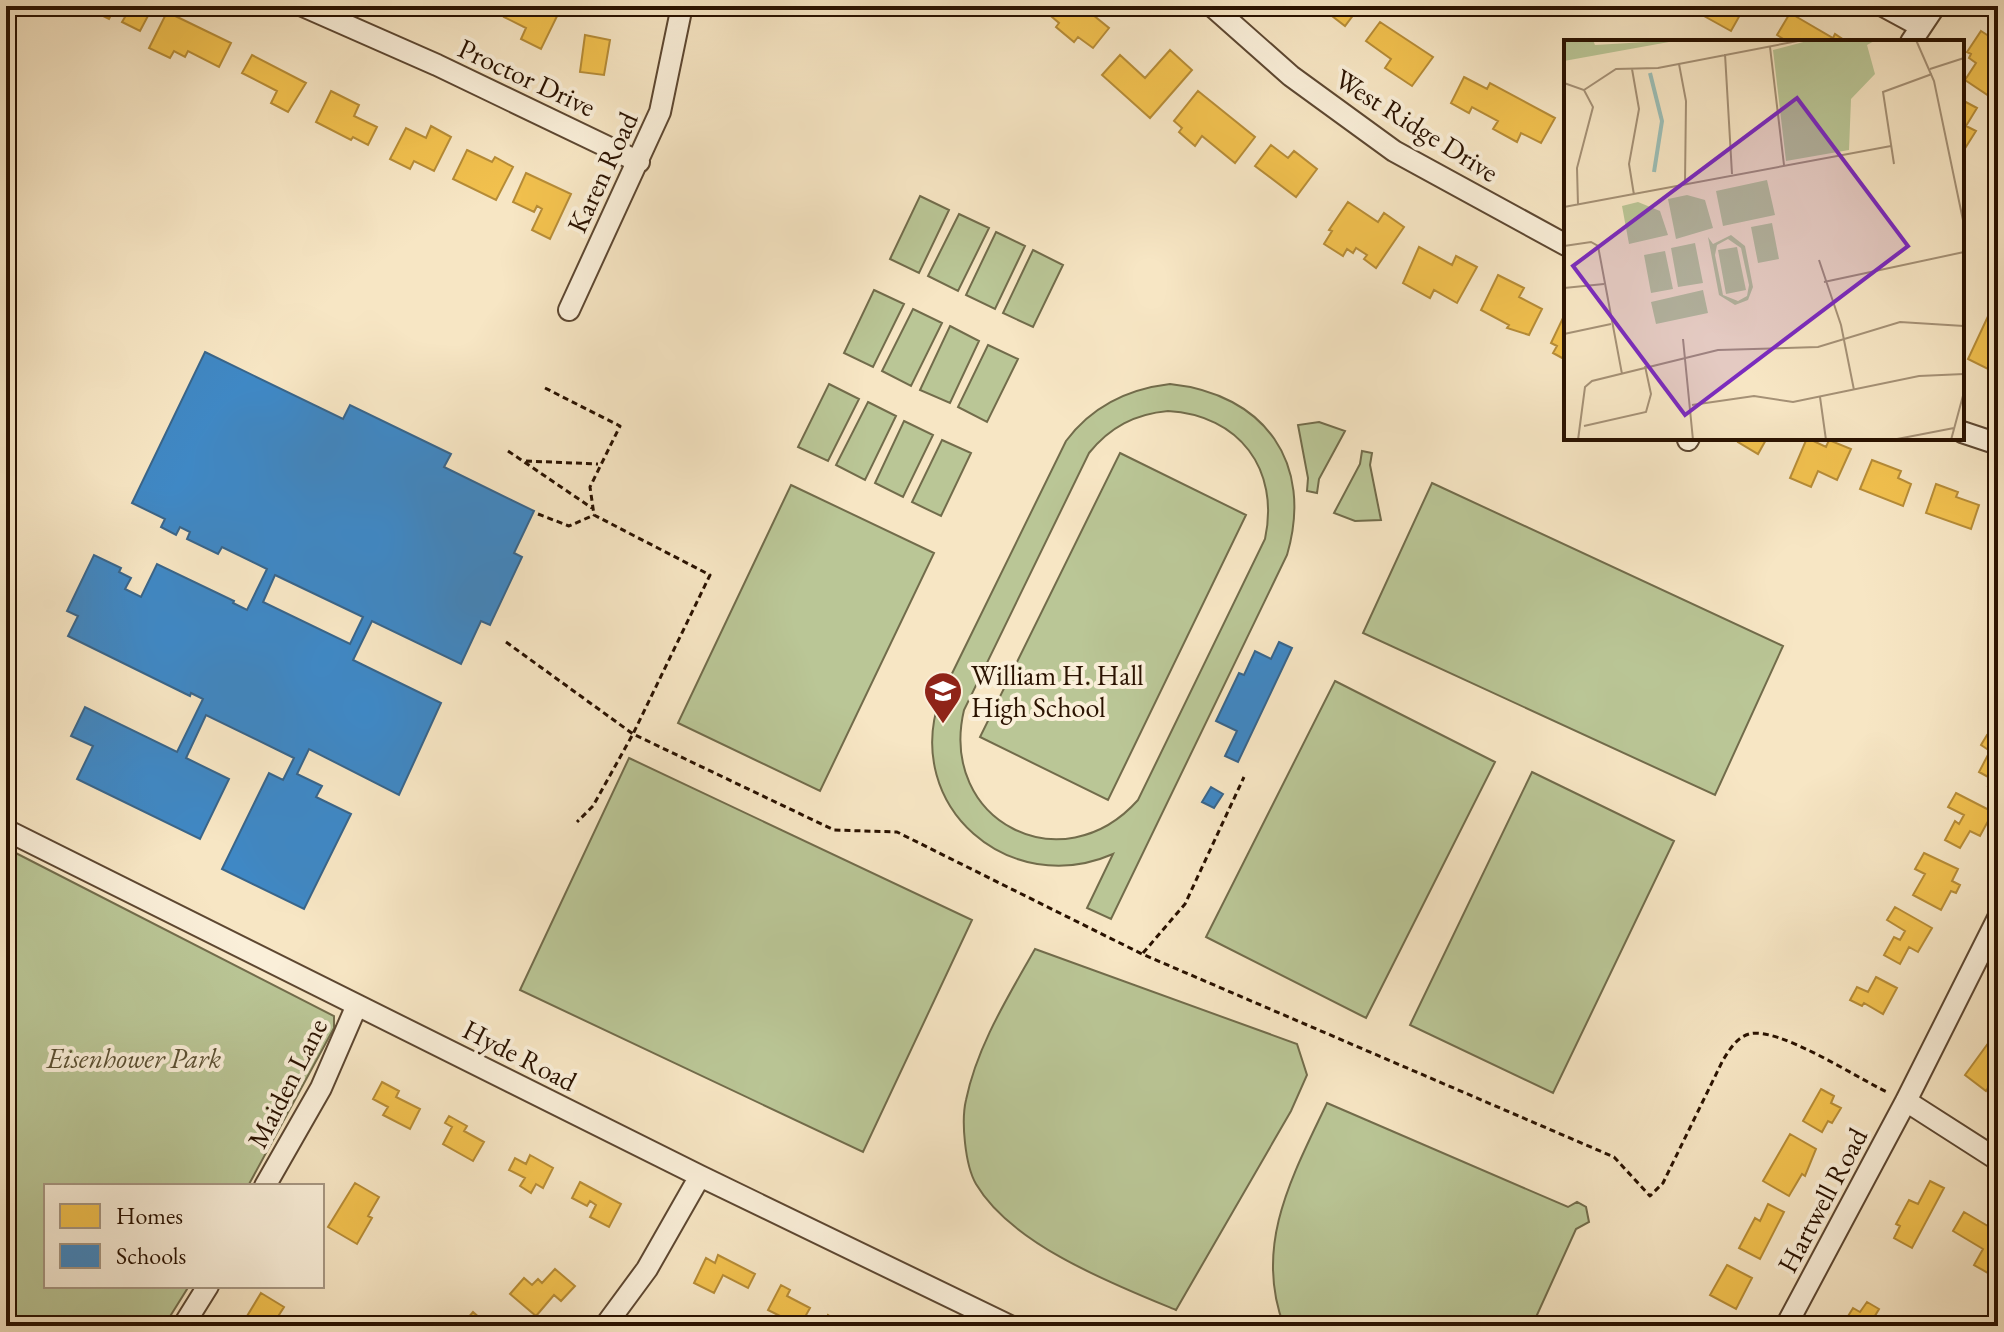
<svg xmlns="http://www.w3.org/2000/svg" width="2004" height="1332" font-family="'EB Garamond',serif">
<rect width="100%" height="100%" fill="#f7e6c4"/>
<filter id="stains"><feTurbulence type="fractalNoise" baseFrequency=".0025" numOctaves="4"/><feColorMatrix values="0 0 0 0 .2 0 0 0 0 .09 0 0 0 0 .02 0 0 0 .5 -.17"/></filter>
<radialGradient id="worn" r=".72"><stop offset=".6" stop-color="#630" stop-opacity="0"/><stop offset="1" stop-color="#630" stop-opacity=".3"/></radialGradient>
<!-- green -->
<path fill="#bac696" stroke="#726c4b" stroke-width="2" fill-rule="evenodd" d="M920,196L949,210L919,273L890,259Z
M959,214L989,228L958,291L928,276Z
M996,232L1025,246L995,309L966,295Z
M1033,250L1063,265L1033,327L1003,313Z
M874,290L904,304L873,367L844,353Z
M913,309L942,323L911,386L882,371Z
M950,326L979,341L950,403L920,390Z
M988,345L1018,359L987,422L958,407Z
M829,384L859,399L828,461L798,447Z
M1170,384C1265,394 1314,463 1287,555L1111,919L1087,908L1113,854C1010,899 902,807 940,698L1066,441C1092,406 1128,389 1170,384ZM1168,411C1239,415 1280,469 1265,539L1138,800C1062,885 938,821 964,710L1089,453C1110,427 1135,414 1168,411Z
M868,402L896,416L865,480L836,465Z
M904,421L933,435L903,497L875,483Z
M1319,422L1345,431L1319,479L1317,493L1307,491L1308,478L1298,425Z
M942,440L971,453L941,516L912,502Z
M1362,451L1372,453L1370,465L1381,520L1355,521L1334,513L1360,464Z
M1120,453L1246,515L1108,800L980,737Z
M1432,483L1783,646L1715,795L1363,633Z
M791,485L934,553L820,791L678,723Z
M1335,681L1495,762L1366,1018L1206,937Z
M629,758L972,920L863,1152L520,990Z
M1532,772L1674,841L1553,1093L1410,1025Z
M6,848L334,1016V1028L248,1186H46V1286H189L164,1326H6Z
M1035,949L1297,1044L1307,1075L1291,1111L1176,1310C1113,1284 1012,1245 976,1184C965,1165 961,1121 966,1100C977,1046 1008,997 1035,949Z
M1327,1103L1568,1207L1577,1202L1586,1207L1589,1222L1576,1229L1532,1326H1284C1253,1245 1293,1175 1327,1103Z"/>
<!-- homes -->
<path fill="#f2c14e" stroke="#b68c37" stroke-width="2" d="M98,6H134L149,14L140,31L122,22L125,17L113,11L109,19L95,12Z
M510,6H562L541,49L521,39L526,28L504,17Z
M1047,6H1082L1109,28L1093,48L1078,37L1074,42L1056,27L1059,23L1044,10Z
M1319,6H1360L1345,26Z
M1686,6H1745L1731,31Z
M167,12L231,43L219,67L188,51L185,57L174,51L170,58L149,48Z
M1790,13L1833,38L1835,34L1847,42H1788L1777,35Z
M1380,22L1433,57L1412,86L1385,68L1391,59L1366,41Z
M1981,31L1998,42V77L1994,80L1998,83V89L1992,98L1965,80L1976,63L1969,58L1971,54L1967,52Z
M585,35L610,40L604,75L580,72Z
M1170,50L1192,70L1150,118L1102,75L1120,55L1145,78Z
M252,55L306,83L288,112L271,103L277,91L242,73Z
M1464,77L1487,89L1490,83L1555,118L1541,143L1521,133L1517,142L1493,129L1498,121L1472,107L1469,113L1451,103Z
M331,91L359,105L354,116L377,127L368,145L353,137L351,140L316,122Z
M1198,91L1255,137L1235,163L1202,136L1195,146L1179,132L1182,128L1174,121Z
M1962,100L1977,108L1966,126L1976,131L1964,150L1962,149Z
M431,126L451,137L434,171L414,161L410,169L390,159L406,128L426,138Z
M1271,145L1288,158L1294,151L1317,169L1296,197L1255,166Z
M467,150L492,162L495,157L513,167L496,200L453,179Z
M526,173L571,194L550,239L532,230L542,209L537,206L534,212L513,202Z
M1348,202L1378,222L1384,213L1404,227L1376,268L1364,259L1367,255L1356,248L1353,253L1347,249L1343,256L1324,244L1332,231L1329,230Z
M1419,247L1452,265L1456,256L1477,267L1457,303L1434,290L1430,298L1403,283Z
M1498,275L1524,288L1519,297L1542,309L1529,335L1507,328L1509,325L1481,310Z
M1990,312L1998,315V374L1968,359Z
M1563,318L1566,319L1564,359L1553,353L1557,346L1551,343Z
M1740,438H1767L1758,454L1738,442Z
M1807,438L1826,447L1829,440L1851,449L1837,480L1818,471L1811,487L1790,478Z
M1872,460L1901,471L1898,478L1911,484L1903,506L1860,489Z
M1936,484L1958,492L1956,497L1979,505L1971,529L1926,513Z
M1987,735L1998,741V792L1988,786L1992,779L1979,772L1990,751L1981,745Z
M1956,793L1993,812L1980,836L1970,831L1960,848L1945,840L1955,821L1959,824L1964,815L1948,807Z
M1924,853L1958,869L1952,881L1960,885L1956,893L1951,891L1941,910L1913,895L1925,874L1915,869Z
M1895,907L1932,928L1918,952L1909,947L1900,964L1884,955L1894,937L1900,940L1905,931L1887,920Z
M1876,977L1897,988L1883,1014L1864,1003L1862,1006L1850,1000L1857,987L1868,992Z
M1989,1042L1998,1048V1096L1988,1088L1986,1091L1965,1075Z
M382,1082L399,1091L396,1097L420,1109L410,1129L383,1115L388,1107L373,1099Z
M1821,1089L1834,1096L1831,1103L1841,1108L1832,1123L1828,1121L1822,1132L1803,1121Z
M449,1116L467,1126L464,1131L484,1142L473,1161L443,1144L452,1127L445,1123Z
M1790,1134L1816,1149L1805,1176L1802,1174L1789,1196L1763,1181Z
M530,1155L553,1168L543,1188L536,1184L531,1193L520,1186L525,1178L509,1170L515,1158L526,1164Z
M1930,1181L1944,1188L1912,1248L1894,1238L1900,1226L1896,1224L1909,1200L1918,1204Z
M580,1182L621,1204L609,1227L590,1217L596,1205L590,1201L587,1206L572,1198Z
M355,1183L379,1197L368,1216L372,1218L357,1244L328,1227Z
M1768,1204L1784,1212L1760,1259L1739,1248L1755,1218L1760,1221Z
M1964,1212L1998,1232L1996,1258L1988,1273L1974,1265L1983,1249L1953,1231Z
M718,1255L755,1274L748,1288L723,1275L714,1293L694,1283L706,1258L715,1263Z
M1727,1265L1752,1278L1736,1309L1710,1295Z
M555,1269L575,1286L561,1301L554,1295L536,1316L510,1294L524,1278L532,1285L538,1279L542,1283Z
M781,1285L790,1290L787,1296L810,1308L800,1326L768,1310Z
M261,1293L284,1307L272,1326H241Z
M1867,1302L1879,1309L1869,1326H1842L1853,1308L1860,1312Z
M473,1312L489,1326L462,1325Z
M828,1315L844,1324L847,1317L865,1326H823Z
M1700,1317L1721,1320L1720,1326H1691L1692,1323L1699,1324Z"/>
<!-- schools -->
<path fill="#3f88c5" stroke="#39658a" stroke-width="2" fill-rule="evenodd" d="M205,352L343,419L350,405L451,454L444,467L534,511L514,553L522,557L490,625L481,621L461,664L372,621L353,660L441,703L399,795L309,749L297,774L322,786L316,797L351,814L304,909L222,869L269,773L283,780L294,758L206,715L186,758L229,779L200,839L77,779L93,746L71,736L85,707L177,752L203,699L191,693L190,696L68,636L78,616L67,611L94,555L121,568L119,572L131,578L125,589L141,597L157,564L234,601L233,603L247,610L267,569L222,547L218,554L187,539L190,532L180,527L176,535L161,527L165,519L132,503ZM275,575L363,617L350,644L263,602Z
M1279,642L1292,648L1238,762L1225,756L1237,731L1216,721L1239,673L1244,675L1255,651L1271,659Z
M1211,787L1223,794L1214,808L1202,802Z"/>
<g fill="none" stroke-linecap="round" stroke-linejoin="round">
<!-- minor casing -->
<g stroke="#5d4731" stroke-width="24">
<path id="minor" d="M303,6L437,65L639,162
M1212,6L1291,76L1394,151L1566,245
M1883,6L1920,26
M1911,42L1935,6
M569,310L660,112L682,6
M1962,432L1998,444
M1688,440L1689,438
M6,830L700,1176L1010,1326
M1906,1101L1998,1160
M265,1186L321,1088L357,1005
M183,1326L208,1286
M605,1326L647,1269L700,1176
M1786,1326L1906,1101L1998,918"/>
</g>
<!-- path -->
<path stroke="#2a1200" stroke-width="3" stroke-dasharray="6 4" stroke-linecap="butt" d="M545,388L620,426L590,487L594,515L710,575L633,734L593,806L577,822
M508,451L592,508
M526,461L598,464
M538,514L569,526L594,515
M506,642L633,734L834,830L897,832L1142,954L1614,1157L1650,1196L1663,1183L1723,1060C1730,1049 1736,1038 1749,1034C1778,1026 1857,1078 1887,1092
M1143,953L1185,904L1244,777"/>
<!-- minor -->
<use href="#minor" stroke="#faefd9" stroke-width="20"/>
</g>
<!-- icons -->
<defs>
<g id="school-pin" transform="scale(2)"><path d="M0 17L-7.5 6A9.5 9.5 0 1 1 7.5 6Z" fill="#8f2418" stroke="#faefd9"/><path d="M0-5L7-2L0 1L-7-2ZM-4 1L0 2.5L4 1V4Q0 6-4 4Z" fill="#fff"/></g>
</defs>
<g fill-rule="evenodd">
<use href="#school-pin" x="943" y="691"/>
</g>
<g text-anchor="middle" dominant-baseline="central" stroke-width="8" stroke-linejoin="round" paint-order="stroke">
<!-- street labels -->
<g font-size="28" fill="#2a1200" stroke="#faefd9">
<text transform="translate(527 77) rotate(25)">Proctor Drive</text>
<text transform="translate(1417 125) rotate(32)">West Ridge Drive</text>
<text transform="translate(602 172) rotate(-65)">Karen Road</text>
<text transform="translate(520 1055) rotate(27)">Hyde Road</text>
<text transform="translate(287 1083) rotate(-63)">Maiden Lane</text>
<text transform="translate(1822 1200) rotate(-62)">Hartwell Road</text>
</g>
<!-- poi labels -->
<g font-size="28" fill="#2a1200" stroke="#faefd9" text-anchor="start">
<text x="971" y="675">William H. Hall<tspan x="971" dy="32">High School</tspan></text>
</g>
<!-- park labels -->
<g font-size="28" font-style="italic" fill="#5c5134" stroke="#faefd9">
<text x="134" y="1058">Eisenhower Park</text>
</g>
</g>
<!-- overview -->
<g transform="translate(1564 40)">
<rect width="400" height="400" fill="#f7e6c4"/>
<path d="M0,0H29L31,5L116,0L0,21ZM247,0H312L303,5L311,34L287,59L285,110L222,121L209,10ZM203,140L211,175L159,186L152,151ZM123,155L141,160L149,188L112,199L104,159ZM74,162L96,171L104,195L65,204L58,166ZM208,183L215,219L194,223L187,187ZM167,195L181,206L189,247L184,260L171,265L155,255L144,197L149,204ZM164,199L177,208L185,245L183,256L174,261L159,255L151,215L153,205ZM131,203L139,243L114,247L107,208ZM173,207L182,250L162,254L154,210ZM101,211L109,249L87,253L80,215ZM139,250L144,273L92,284L87,262Z" fill="#bac696" fill-rule="evenodd"/>
<path fill="none" stroke="#9dbfb7" stroke-width="4" d="M86,33L98,81L90,132"/>
<path fill="none" stroke="#a59176" stroke-width="2" d="M352,0L370,41L400,185M206,7L220,125M161,14L168,134M115,24L122,61L121,143M68,29L75,69L65,124L70,155M366,29L400,18M0,43L20,50L29,67L13,128L14,165M20,50L52,29L94,28L239,0M330,124L319,52L368,34M0,167L327,106M0,206L27,202L34,206L58,334M255,220L277,285L290,350M260,242L400,212M0,248L40,244M0,294L47,284M119,299L129,400M256,357L262,400M128,365L190,356L229,362L355,336L400,334M20,386L82,372L87,354L81,326M14,400L21,347L28,341L154,310L254,307L336,282L400,286M328,400L390,388M387,400L400,352"/>
<path fill="#7b2cbf" fill-opacity="0.15" stroke="#7b2cbf" stroke-width="4" d="M233,58L344,206L121,375L9,226Z"/>
<rect width="400" height="400" fill="none" stroke="#2a1200" stroke-width="4"/>
</g>
<!-- margin -->
<rect width="2004" height="1332" fill="none" stroke="#f7e6c4" stroke-width="32"/>
<rect x="8" y="8" width="1988" height="1316" fill="none" stroke="#2a1200" stroke-width="4"/>
<rect x="16" y="16" width="1972" height="1300" fill="none" stroke="#2a1200" stroke-width="2"/>
<!-- legend -->
<rect x="44" y="1184" width="280" height="104" fill="#faefd9" stroke="#a79782" stroke-width="2"/>
<rect x="60" y="1204" width="40" height="24" fill="#f2c14e" stroke="#a79782" stroke-width="2"/>
<text x="116" y="1224" font-size="24" fill="#2a1200">Homes</text>
<rect x="60" y="1244" width="40" height="24" fill="#3f88c5" stroke="#a79782" stroke-width="2"/>
<text x="116" y="1264" font-size="24" fill="#2a1200">Schools</text>
<rect width="100%" height="100%" filter="url(#stains)"/>
<rect width="100%" height="100%" fill="url(#worn)"/>
</svg>
